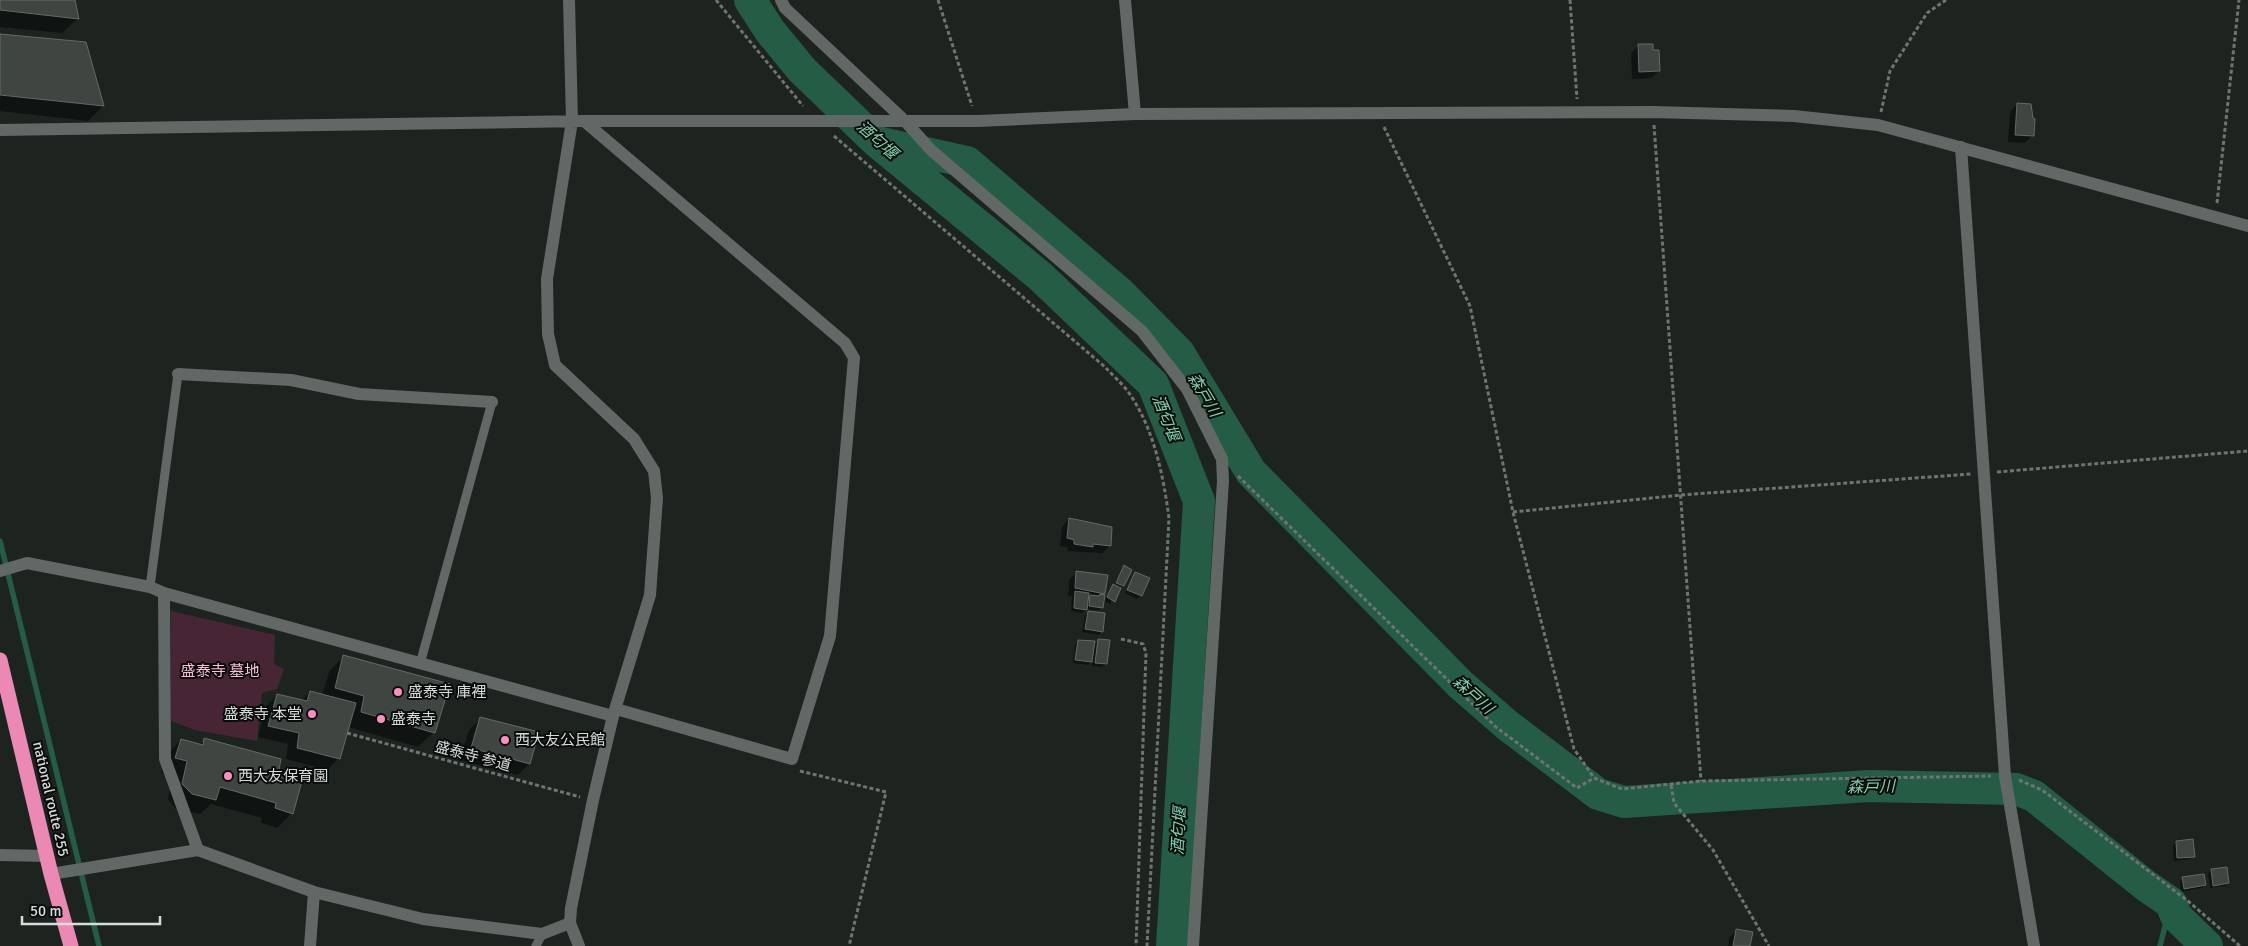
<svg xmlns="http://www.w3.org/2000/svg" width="2248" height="946" font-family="Signika,'Noto Sans JP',sans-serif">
<rect width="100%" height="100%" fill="#1d2420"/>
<!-- green -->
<path fill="#482535" d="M171,611L275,635L274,664L284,669L277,689L262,693L257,741L195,730L171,721Z"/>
<!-- shadow -->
<path fill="#0007" d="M0,0H74L77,19L62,33L0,27Z
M0,35L103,106L88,121L0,111Z
M1639,46L1652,52L1659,71L1651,78L1632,79L1631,53Z
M2017,104L2032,136L2025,143L2008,142L2010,112Z
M1069,519L1110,546L1102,553L1067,551L1068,547L1060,546L1062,527Z
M1125,567L1130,570L1110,604L1104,601Z
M1077,572L1103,593L1100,596L1102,607L1099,610L1086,609L1082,613L1071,611L1072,596H1068L1069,580Z
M1136,573L1141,595L1137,599L1125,593Z
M1088,612L1102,631L1099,635L1082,632L1085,616Z
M1099,640L1106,664L1102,667L1092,666L1093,660L1088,665L1073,663L1075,644L1079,641L1093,646Z
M344,656L434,732L418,747L348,727L338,759L327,770L286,759L288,744L258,737L266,706L277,695L301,701L310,692L322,695L329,672Z
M481,718L537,733L529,764L518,775L460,760L469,730Z
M181,740L199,745L205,740L277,776L292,813L277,828L261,823L262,818L211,804L200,814L176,809L168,799L173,775L161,773L166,755Z
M2176,842L2194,856L2190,859L2174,861L2173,846Z
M2211,870L2228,883L2225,886L2210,888L2208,874Z
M2183,878L2205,885L2201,888L2181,892L2180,881Z
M1737,930L1749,946H1728L1729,938Z"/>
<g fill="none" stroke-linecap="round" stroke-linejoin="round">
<!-- stream -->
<path stroke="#245c46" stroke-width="5.5" d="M0,541L99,946
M2160,946L2171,903"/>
<!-- river -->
<path stroke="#245c46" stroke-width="32" d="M750,0L770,31L802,70L877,142L1041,277L1153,384L1199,501L1172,946
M877,142L967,162L1120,293L1179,353L1251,472L1460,684L1507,725L1598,794L1624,802L1869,786L2016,789L2034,796L2145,885L2171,903L2176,916L2207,946"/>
</g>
<!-- building -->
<path fill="#3f4642" stroke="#636a67" d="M0,0H75L79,19L0,10Z
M0,34L86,42L104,106L0,95Z
M1638,44H1653V50H1659L1660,71L1639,72Z
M2017,103L2031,104L2033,118L2035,119L2034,136L2015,135Z
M1069,518L1112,527L1111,546L1093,544V547L1074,544V540L1067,538Z
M1124,565L1132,570L1124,586L1116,583Z
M1076,571L1108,575L1105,594L1075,588Z
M1135,572L1150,578L1142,596L1127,590Z
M1113,584L1121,588L1115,602L1107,597Z
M1075,591L1089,593L1087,610L1074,608Z
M1100,594L1105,595L1103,608L1089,606L1090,595L1099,596Z
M1088,611L1105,613L1103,632L1085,629Z
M1098,639L1110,640L1107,664L1095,663Z
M1078,640L1095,641L1092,662L1075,660Z
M343,655L450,684L435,733L361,712L364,696L335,688Z
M310,691L356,703L340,759L297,748L299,733L268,726L277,694L307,701Z
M480,717L539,732L530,764L471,748Z
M204,738L281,759L278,775L302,781L293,814L275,808L276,803L220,787L216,800L192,794L182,784L187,761L175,758L181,739L203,745Z
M2193,839L2195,857L2177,858L2176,841Z
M2227,867L2229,883L2213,886L2211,869Z
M2204,874L2206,885L2184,889L2182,877Z
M1736,929L1753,932L1750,946H1733Z"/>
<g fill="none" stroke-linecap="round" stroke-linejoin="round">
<!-- path -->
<path stroke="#6e7471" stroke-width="3" stroke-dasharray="4 2.5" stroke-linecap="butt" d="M716,0L803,106
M938,0L972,106
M1570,0L1577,99
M1881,112L1890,71L1927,13L1946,0
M1654,125L1701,781
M1384,127L1470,306L1513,512L1574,749L1594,778L1622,789L1701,781L1991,776
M834,136L1105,367C1112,375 1122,383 1129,393C1154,429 1163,474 1169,518L1147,946
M2217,203L2239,0
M1997,472L2248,451
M1238,476L1496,727L1577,788L1594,778
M1513,512L1681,495L1971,474
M1121,639L1143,644L1146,653L1136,946
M347,733L580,797
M800,771L886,792L849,946
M2019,780L2042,790L2188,901L2240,946
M1671,785L1674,803L1713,850L1769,946"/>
<!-- lane -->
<path stroke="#616865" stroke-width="9" d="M150,587L178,374
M420,664L492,402
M536,946L542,934"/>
<!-- street -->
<path stroke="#616865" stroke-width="12" d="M781,0L785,8L904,120L931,150L1142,331L1187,389L1222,459L1223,481L1193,946
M1125,0L1135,114
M584,121L845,343L854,358L830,636L792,759L616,709
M1961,147L2005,776L2034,946
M178,374L291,380L359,394L492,402
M0,571L27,563L150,587L164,593L613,716
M164,593L165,759L198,850
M0,855L48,856
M51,874L198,850L314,892L423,919L542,934L570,923
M310,946L314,892"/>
<!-- secondary -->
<path stroke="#616865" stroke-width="12" d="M569,0L572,121L547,279L548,334L555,365L634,439L654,471L657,498L650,595L613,716L593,800L571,908L570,923L579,946
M0,130L584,121H978L1135,114L1653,112L1794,116L1878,125L2248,226"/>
<!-- highway -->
<path stroke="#eb88b4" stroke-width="15" d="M0,660L51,874L71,946"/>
</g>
<!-- markers -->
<g fill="#fd8ec0" stroke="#090c0b" stroke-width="2">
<circle cx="398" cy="692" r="5"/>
<circle cx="312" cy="714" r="5"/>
<circle cx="381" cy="719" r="5"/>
<circle cx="505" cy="740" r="5"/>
<circle cx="228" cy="776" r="5"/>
</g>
<g text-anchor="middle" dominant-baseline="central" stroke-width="4" stroke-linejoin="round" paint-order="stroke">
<!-- park labels -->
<g font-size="15" fill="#fdbdd8" stroke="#090c0b">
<text x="220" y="671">盛泰寺 墓地</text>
</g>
<!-- poi labels -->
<g font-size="15" fill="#d7dbd9" stroke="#090c0b" text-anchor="start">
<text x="408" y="692">盛泰寺 庫裡</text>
<text x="302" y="714" text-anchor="end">盛泰寺 本堂</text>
<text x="391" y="719">盛泰寺</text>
<text x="515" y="740">西大友公民館</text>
<text x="238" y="776">西大友保育園</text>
</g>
<!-- street labels -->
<g font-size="15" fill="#d7dbd9" stroke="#090c0b">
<text transform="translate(473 756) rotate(15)">盛泰寺 参道</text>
<text transform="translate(51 799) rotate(77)">national route 255</text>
</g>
<!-- water labels -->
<g font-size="16" font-style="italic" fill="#7dd3ad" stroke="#090c0b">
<text transform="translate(877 140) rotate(42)">酒匂堰</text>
<text transform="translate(1204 395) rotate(59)">森戸川</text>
<text transform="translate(1166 418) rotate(68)">酒匂堰</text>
<text transform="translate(1473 695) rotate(42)">森戸川</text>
<text transform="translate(1871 787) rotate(-1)">森戸川</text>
<text transform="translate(1179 831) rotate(-87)">酒匂堰</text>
</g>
</g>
<!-- scale -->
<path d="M22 916v8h138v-8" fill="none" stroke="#d7dbd9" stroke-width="2.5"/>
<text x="30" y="916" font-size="15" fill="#d7dbd9" stroke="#090c0b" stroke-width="4" paint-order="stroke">50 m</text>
</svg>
